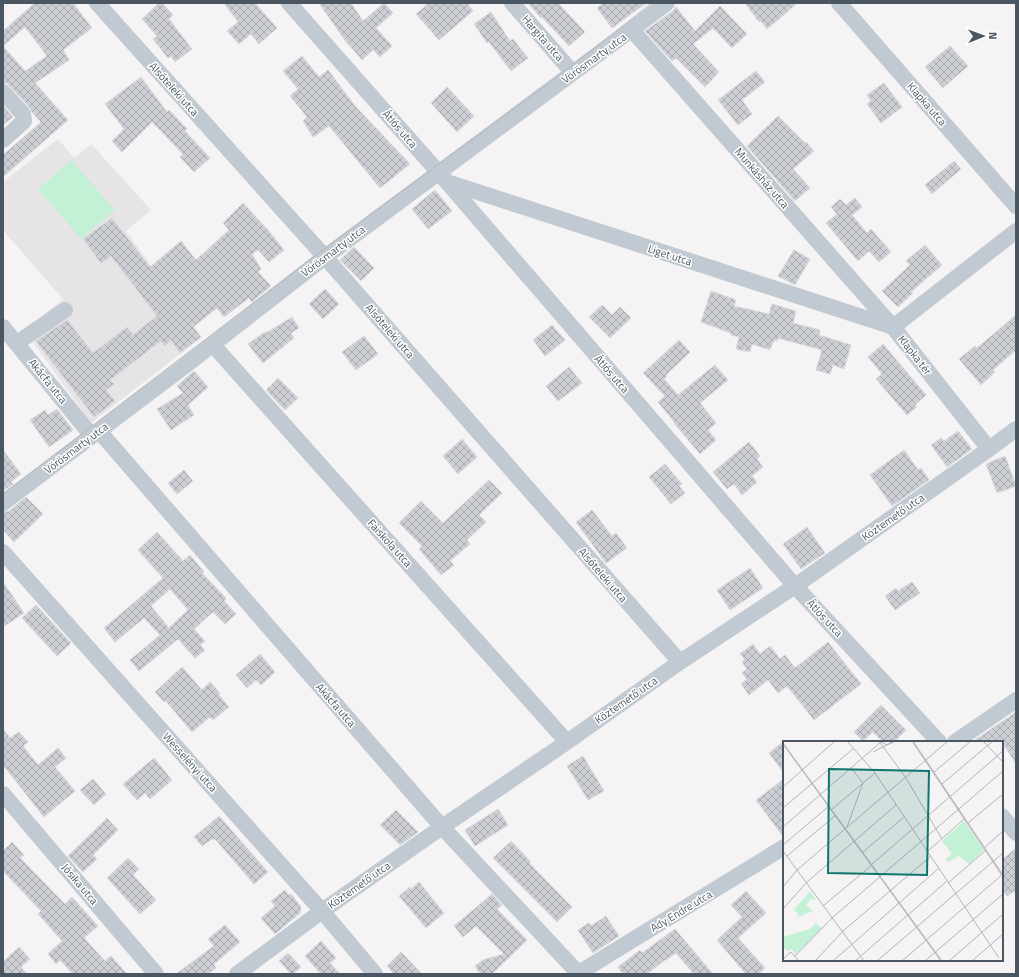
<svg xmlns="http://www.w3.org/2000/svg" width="1019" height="977" font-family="'Titillium Web',sans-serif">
<defs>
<pattern id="building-cross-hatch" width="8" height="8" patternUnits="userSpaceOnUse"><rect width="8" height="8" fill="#cdcfd5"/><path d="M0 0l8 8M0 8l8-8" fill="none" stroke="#a8abb0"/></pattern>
</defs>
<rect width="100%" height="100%" fill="#f5f3f3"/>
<!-- education -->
<path fill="#e6e4e5" d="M58,139L74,158L91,144L151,210L126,231L202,337L91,423L25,331L63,299L3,230V182Z"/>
<!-- garden -->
<path fill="#c3f1d5" d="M71,160L115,210L81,239L38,189Z"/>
<!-- building -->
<path fill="url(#building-cross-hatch)" stroke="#d7d9de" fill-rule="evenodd" d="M35,3H73L92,28L63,50L69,60L35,83L68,120L3,177V155L41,122L32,112L30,108L10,86L6,83H3V31ZM25,27L47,56L25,71L3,46Z
M159,3H162L173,15L169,19L192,49L175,62L171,56L168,58L153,39L157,36L142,19Z
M224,3H255L277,28L259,44L251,34L239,44L227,31L238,22Z
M319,3H351L363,21L384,3L393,13L376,28L392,46L380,57L373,50L362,60L344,39Z
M429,3H467L473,11L439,40L416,14Z
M528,3H558L585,32L569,46L542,17L541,18Z
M604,3H646L612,28L597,8Z
M745,3H797L785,14L767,29L761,21L759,22Z
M720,6L747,34L732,48L713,28L693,44L719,72L705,87L676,58L672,61L645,31L673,11L676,7L695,31Z
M491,12L510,41L513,39L528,58L511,71L489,42L487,43L474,24Z
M950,46L968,66L943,88L925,67Z
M302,56L319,77L328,70L355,106L410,164L380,188L329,126L313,137L303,121L307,117L290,96L298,89L283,71Z
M756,71L765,82L742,100L752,114L738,125L718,100Z
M141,77L167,112L169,110L187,129L185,131L210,158L194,172L180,157L183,154L152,122L122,152L112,141L124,129L105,104Z
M884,83L902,107L881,123L867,104L871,101L867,95Z
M447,87L474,116L457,132L431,103Z
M3,106L13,117L3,125Z
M778,116L805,143L806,142L814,151L793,169L810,188L795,201L747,146Z
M954,161L961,169L932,194L925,185Z
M435,190L452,211L428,229L412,209Z
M855,198L862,207L852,215L867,233L871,229L891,252L879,262L869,251L858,261L826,223L837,214L831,207L840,199L846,205Z
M243,203L268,230L284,250L269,262L258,250L252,254L261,269L258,272L271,286L252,302L249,298L224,317L217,308L193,327L201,337L180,353L171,340L165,346L161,341L110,380L114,384L106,390L115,401L94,417L36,341L67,320L93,353L127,327L133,335L157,316L111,256L101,263L83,239L112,218L150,267L181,241L196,260L229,230L223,223Z
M925,245L942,265L911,292L913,293L898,307L882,291L910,265L906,261Z
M354,247L374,268L361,281L340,260Z
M794,250L810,259L795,285L778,276Z
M325,289L339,304L323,319L309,304Z
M711,291L736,300L734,306L769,314L772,304L796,311L793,323L820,330L819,335L851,345L844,369L833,365L830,374L816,370L822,350L778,338L777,341L774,340L770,350L752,344L750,352L736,349L739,337L731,335V333L701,322Z
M602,305L612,315L620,307L631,318L610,338L589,317Z
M1016,315V350L993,370L995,372L981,385L959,359L975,346L977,348Z
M292,317L299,328L291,333L294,338L263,363L248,344L265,332L266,333Z
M552,325L565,340L545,356L533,340Z
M364,336L378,354L356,370L342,352Z
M679,340L690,352L666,375L667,376L664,379L678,395L715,365L728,380L700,403L716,423L708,430L716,440L700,454L674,423H675L658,402L665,396L643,373Z
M883,344L926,395L915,405L917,407L907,415L876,379L882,374L868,357Z
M569,367L582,383L558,401L546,386Z
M194,371L208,387L188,405L194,415L171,430L157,409L183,393L177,386Z
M278,378L298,398L285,410L266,390Z
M57,409L73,430L49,447L30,420L45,410L48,415Z
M958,431L972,449L947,467L931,445L941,438L944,441Z
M462,439L477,457L458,474L443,456Z
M749,442L760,456L757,459L763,467L752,476L757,482L742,495L734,484L727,489L713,472Z
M3,450L21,474L11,482L13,484L3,491Z
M904,450L918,470L921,468L929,480L892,506L870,475Z
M1005,456L1016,486L997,493L986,464Z
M665,464L682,484L679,486L685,493L671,504L649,477Z
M184,470L193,481L177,494L168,483Z
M489,480L502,493L479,515L486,522L467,540L470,544L450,561L454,565L441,575L419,549L422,546L399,523L421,501L443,523Z
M26,497L43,514L14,542L3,530V512L9,511Z
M592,510L612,536L616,533L627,548L606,563L576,522Z
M807,527L825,553L801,569L783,544Z
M157,532L183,561L190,555L204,572L202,573L226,598L224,601L236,614L225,624L213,612L194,629L205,641L200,645L205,650L195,658L178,639L139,671L130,660L160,635L144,618L115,642L104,628L163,578L138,550ZM170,589L188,610L169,628L151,606Z
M750,568L763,588L730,610L717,590Z
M3,582L24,613L3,627Z
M912,582L920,593L895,610L885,596L896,588L898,591Z
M36,605L71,643L57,656L22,618Z
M828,642L861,684L814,720L787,686L778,693L768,680L749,695L741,684L747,679L742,673L747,669L742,662L745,659L740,654L753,644L760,654L770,646L780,659L785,655L795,668Z
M260,654L275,672L261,685L256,680L247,688L236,675Z
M182,667L202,690L210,682L220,693L218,694L229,707L213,720L210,717L192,732L165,700L164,702L155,692Z
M881,705L906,730L894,742H883L873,732L863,741L854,732Z
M1016,712V764L1002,742H972Z
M3,729L10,738L19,732L28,742L23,746L38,765L58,748L66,758L55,767L75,791L44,817L3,765Z
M784,741V773L769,753Z
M583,756L604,791L588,800L567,766Z
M154,758L172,780L150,799L145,793L137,800L123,784Z
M93,779L106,794L94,805L80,790Z
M784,779V838L756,800Z
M498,809L508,825L475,846L465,830Z
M396,810L418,832L400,845L380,825Z
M219,816L268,872L254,884L215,839L213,840L212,839L202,846L194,837Z
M107,818L118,830L93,855L97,859L83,872L68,856Z
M511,841L531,862L529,863L572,907L557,922L493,858Z
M12,842L24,855L20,858L65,904L72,897L98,926L84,938L105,961L111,956L127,974H73L60,960L56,964L48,954L62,941L38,914L41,911L3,871V851Z
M1016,848V890L1007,896L1002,889V860Z
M128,858L139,869L133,875L156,900L140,914L107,878Z
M419,882L444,913L426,928L399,896L410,887L411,889Z
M285,890L289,895L291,894L301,907L300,913L275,934L261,918L275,906L271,901Z
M746,891L766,913L738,938L765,968L759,974H746L717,940L742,917L731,905Z
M492,894L502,905L497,909L527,940L492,974H480L475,966L483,960L504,954L476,926L463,937L454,926Z
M606,916L619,936L593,953L578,930L589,923L591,926Z
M225,925L240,942L214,964L216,968L208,974H176L214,946L208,939Z
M675,929L713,974H694L676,953L666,960H665L647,974H623L618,967L640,950L642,953Z
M321,941L336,958L330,963L340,974H321L305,956Z
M19,947L30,959L21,967L27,974H3V962Z
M401,952L422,974H394L387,966Z
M288,953L301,967L293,974H291L279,961Z"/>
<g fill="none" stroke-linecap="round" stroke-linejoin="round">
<!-- minor -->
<path stroke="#c1cad2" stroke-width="16" d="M97,3L325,257L680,662
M289,3L447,182L795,586L939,742
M512,3L573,73
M839,3L1016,206
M632,30L893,327
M3,92L23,114L24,121L3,140
M447,182L893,327
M3,327L92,436
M17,343L65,310
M213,345L567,742
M99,431L442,827L579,974
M989,449L893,327L1016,231
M3,503L186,365L325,257L667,3
M3,552L322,911L375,974
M955,742L1016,700
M3,794L156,974
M1002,816L1016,833
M237,974L322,911L442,827L567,742L680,662L795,586L989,449L1016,429
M577,974L784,847"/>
<!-- tram -->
<path stroke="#b5b8bd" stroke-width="1" d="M3,494L320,252L569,68L652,3"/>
</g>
<g text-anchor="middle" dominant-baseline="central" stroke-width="3" stroke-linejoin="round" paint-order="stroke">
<!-- street labels -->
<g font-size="11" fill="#4a5661" stroke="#fff">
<text transform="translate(543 38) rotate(49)">Hargita utca</text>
<text transform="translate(594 58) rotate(-36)">Vörösmarty utca</text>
<text transform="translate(174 89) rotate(48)">Alsóteleki utca</text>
<text transform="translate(927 104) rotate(49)">Klapka utca</text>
<text transform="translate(400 129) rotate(49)">Átlós utca</text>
<text transform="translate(762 178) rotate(49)">Munkásház utca</text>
<text transform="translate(333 251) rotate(-37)">Vörösmarty utca</text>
<text transform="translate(670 255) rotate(18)">Liget utca</text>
<text transform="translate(390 331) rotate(49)">Alsóteleki utca</text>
<text transform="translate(915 355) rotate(52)">Klapka tér</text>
<text transform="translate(612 374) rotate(49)">Átlós utca</text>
<text transform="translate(48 381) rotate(51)">Akácfa utca</text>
<text transform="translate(76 448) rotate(-37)">Vörösmarty utca</text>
<text transform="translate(893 517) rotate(-35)">Köztemető utca</text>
<text transform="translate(390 543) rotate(48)">Faiskola utca</text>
<text transform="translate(603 575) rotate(49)">Alsóteleki utca</text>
<text transform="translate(825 618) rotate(47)">Átlós utca</text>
<text transform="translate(626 700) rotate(-35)">Köztemető utca</text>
<text transform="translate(336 705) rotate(49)">Akácfa utca</text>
<text transform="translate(190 762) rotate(48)">Wesselényi utca</text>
<text transform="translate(80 884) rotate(50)">Jósika utca</text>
<text transform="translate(359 885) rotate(-35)">Köztemető utca</text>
<text transform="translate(681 911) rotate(-31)">Ady Endre utca</text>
</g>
</g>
<!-- overview -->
<g transform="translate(783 741)">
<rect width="220" height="220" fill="#f5f3f3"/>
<path d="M27,150L33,159L28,158L23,164L30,170L13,177L16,173L11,169ZM33,182L39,187L13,213L8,208L5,210L0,206V196L27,188Z" fill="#c3f1d5"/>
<path d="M181,80L201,109L186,123L176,115L165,121L163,118L169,113L159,100Z" fill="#c3f1d5"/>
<path fill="none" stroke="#b1b4b9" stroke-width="1" d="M64,0L92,32L216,217M96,0L123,37L159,98M97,0L104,4L113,0M129,0L220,136M130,0L220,134M200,0L220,21M0,2L159,220M0,3L158,220M90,11L111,0M69,28L80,42L92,32M151,31L188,0M159,43L210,0M0,46L52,0M0,67L71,7M49,68L79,43M185,82L220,53M0,86L99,0M64,86L80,42M0,104L46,65M201,107L220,90M0,110L81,220M145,110L181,78M80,111L121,76M4,115L53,74M89,123L220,10M165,142L202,110M0,146L14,129L165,0M40,165L89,124M0,168L23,142L113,64M12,215L49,177L220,30M0,218L8,211L16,220M32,220L60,190L148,115M50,220L156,127M72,220L164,140M94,220L220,112M119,220L220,133M142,220L220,153M166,220L220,173M189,220L220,193"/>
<path fill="#0f766e" fill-opacity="0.15" stroke="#0f766e" stroke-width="2" d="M46,28L146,30L144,134L45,132Z"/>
<rect width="220" height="220" fill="none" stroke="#4a5661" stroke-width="2"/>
</g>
<!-- border -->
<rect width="1019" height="977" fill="none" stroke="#4a5661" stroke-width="8"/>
<!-- north arrow -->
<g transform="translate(983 36) rotate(89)" stroke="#ffffff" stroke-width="3" paint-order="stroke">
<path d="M0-3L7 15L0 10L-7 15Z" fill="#4a5661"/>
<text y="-6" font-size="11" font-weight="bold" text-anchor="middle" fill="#4a5661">N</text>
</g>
</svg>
